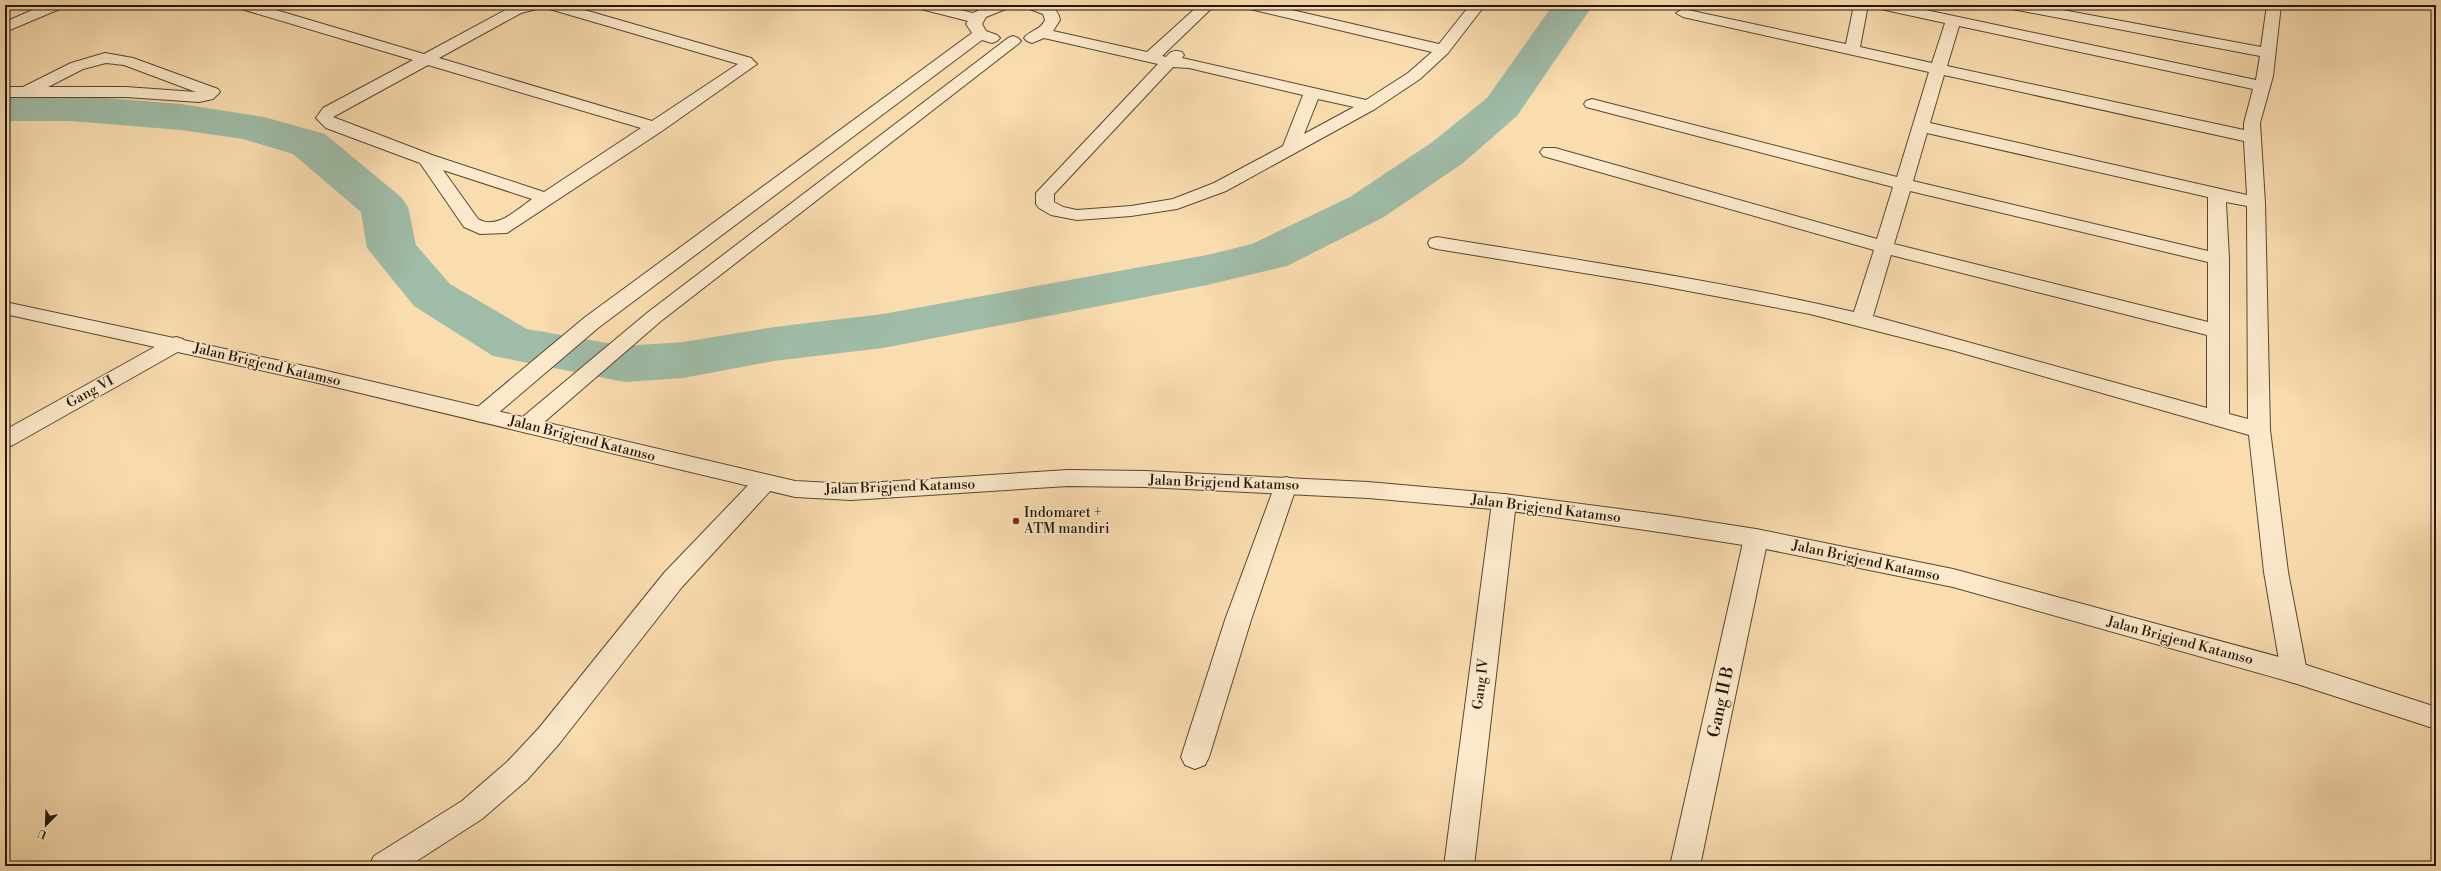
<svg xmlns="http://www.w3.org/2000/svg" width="2441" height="871" font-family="'Libre Bodoni',serif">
<rect width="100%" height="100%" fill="#faddaf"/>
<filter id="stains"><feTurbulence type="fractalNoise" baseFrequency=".005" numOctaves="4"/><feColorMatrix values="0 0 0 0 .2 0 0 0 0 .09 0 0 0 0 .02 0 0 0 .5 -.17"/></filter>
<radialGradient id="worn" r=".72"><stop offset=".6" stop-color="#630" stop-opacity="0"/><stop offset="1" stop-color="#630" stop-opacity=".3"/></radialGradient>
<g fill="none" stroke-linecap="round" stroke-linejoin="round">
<!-- river -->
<path fill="#9fbca8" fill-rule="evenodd" d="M1553,5H1593L1517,116L1463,163L1384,217L1287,266L1207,285L883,348L774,361L683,378L625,382L493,356L414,306L367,248L361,212L293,154L243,139L181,130L70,121H5V95H70L181,104L264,117L325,134L401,197L408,207L416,245L450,284L527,329L625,346L683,342L774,327L883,314L1207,255L1252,244L1350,197L1431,143L1487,98Z"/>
<!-- minor casing -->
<g stroke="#584731" stroke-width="2">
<path id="minor" d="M44,5H64L62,8L5,32V22Z
M236,5H259L424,54L511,7L567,5L751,58L757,64L662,131L507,233L480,234L464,227L420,163L326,128L316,118L323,108L413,60L238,8ZM545,7L546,8L738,64L652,121L439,58L521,13ZM428,65L641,128L544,192L432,155L333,117ZM443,170L532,199C516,210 497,230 478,219Z
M915,5H940L973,13L990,5H1010L1008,8L986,17L982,24L986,31L997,35L1000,38L997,41L992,43L982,40L598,328L490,420L482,422L474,420L471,415L474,410L584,318L972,33L966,24L968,21L917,8Z
M1025,5C1039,5 1057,2 1060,20L1053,31L1147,52L1199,5H1215L1162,56L1166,57C1171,51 1174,50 1182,52L1184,55L1182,58L1366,100L1408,73L1432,52L1246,8L1244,5H1270L1439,44L1470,5H1485L1448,53L1420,79L1375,109L1226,191L1177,209L1131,216L1077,220L1051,215L1039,208L1036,204V193L1158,64L1044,38L1032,43L1027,41L1024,38C1030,30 1041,30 1045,20L1043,14L1027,8ZM1173,67L1189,68L1303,95L1283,146L1214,183L1173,199L1131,206L1077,210L1063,207L1054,202V194ZM1318,99L1354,107L1304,134Z
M1854,5H1868L1860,47L1932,63L1945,23L1876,8L1874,5H1902L2256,80L2260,56L2012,9L2005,5H2036L2261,47L2267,5H2281L2273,76L2260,123L2265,203L2270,430L2288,572L2307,672L2303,680L2294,683L2285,680L2281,672L2264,572L2249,435L1955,351L1810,314L1651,284L1437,249L1430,247L1428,243L1430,239L1437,237C1577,260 1717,280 1854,312L1874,250L1543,156L1540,152L1543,148H1555L1877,239L1893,187L1586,107L1584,104L1586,101L1592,99L1897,177L1929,72L1683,17L1676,13L1683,9L1846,44ZM1959,26L2253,89L2244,123V130L1947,66ZM1944,75L2244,141L2247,195L1930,123ZM1927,133L2208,197V251L1913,181ZM1910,191L2208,262V322L1894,244ZM2226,202L2247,206L2248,419L2229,414V259ZM1891,255L2207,335V408L1873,316Z
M1013,36L1018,38L1021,41L1018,44L661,321L535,430L527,433L519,430L516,425L519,420L647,313L1008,38Z
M105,53L133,58L218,89L220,92L213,99L199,102L126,97H5V87H23L71,63ZM106,63L124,65L196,92L126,87H48L83,69Z
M176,337L183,339L186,344L183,349L13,445L5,448V430L169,339Z
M764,475L772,477L775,483L772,489L682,587L559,744L527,780L482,819L409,866H369L374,856L462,801L507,762L539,728L664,573L756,477Z
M1286,477L1294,479L1297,485L1251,620L1209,757L1205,765L1195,769L1185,765L1181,757L1225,620L1275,485L1278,479Z
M1504,494L1512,496L1516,502L1474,866H1444L1492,502L1496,496Z
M1756,529L1764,532L1768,538L1700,866H1670L1744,538L1748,532Z"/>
</g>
<!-- tertiary casing -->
<g stroke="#584731" stroke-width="2">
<path id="tertiary" d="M5,302L314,368L795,481L851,484L1068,470L1145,471L1368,482L1504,494L1666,515L1756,529L1953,569L2294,661L2436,707V729L2294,683L1953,587L1756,547L1666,533L1504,510L1368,498L1145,487L1068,486L851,500L795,497L314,382L5,314Z"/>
</g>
<!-- minor -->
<use href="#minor" fill="#fce9cb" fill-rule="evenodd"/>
<!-- tertiary -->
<use href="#tertiary" fill="#fce9cb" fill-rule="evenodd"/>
</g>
<!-- markers -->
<circle fill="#8f2418" stroke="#fce9cb" stroke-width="1.5" cx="1016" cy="521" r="4"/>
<g text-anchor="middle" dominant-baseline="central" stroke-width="3" stroke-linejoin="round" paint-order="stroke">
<!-- street labels -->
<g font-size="14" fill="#221507" stroke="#fce9cb">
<text transform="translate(267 365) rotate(13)">Jalan Brigjend Katamso</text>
<text transform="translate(90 392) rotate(-29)">Gang VI</text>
<text transform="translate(582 439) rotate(14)">Jalan Brigjend Katamso</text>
<text transform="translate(1224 483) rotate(2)">Jalan Brigjend Katamso</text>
<text transform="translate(900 487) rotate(-2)">Jalan Brigjend Katamso</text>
<text transform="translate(1546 509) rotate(7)">Jalan Brigjend Katamso</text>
<text transform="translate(1866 561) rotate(12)">Jalan Brigjend Katamso</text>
<text transform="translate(2180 641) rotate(15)">Jalan Brigjend Katamso</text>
<text transform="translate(1481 684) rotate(-83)">Gang IV</text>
</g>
<!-- poi labels -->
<g font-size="14" fill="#221507" stroke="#fce9cb" text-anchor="start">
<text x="1024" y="513">Indomaret +<tspan x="1024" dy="16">ATM mandiri</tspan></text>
</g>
<!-- near-street labels -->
<g font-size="17" fill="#221507" stroke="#fce9cb">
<text transform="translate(1721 702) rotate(-78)">Gang II B</text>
</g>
</g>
<!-- margin -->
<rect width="2441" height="871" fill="none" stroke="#faddaf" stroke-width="20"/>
<rect x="6" y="6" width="2429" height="859" fill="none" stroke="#221507" stroke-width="2"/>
<rect x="10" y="10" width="2421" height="851" fill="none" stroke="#221507"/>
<!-- north arrow -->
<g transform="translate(46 825) rotate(203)" stroke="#fce9cb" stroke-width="3" paint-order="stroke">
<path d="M0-3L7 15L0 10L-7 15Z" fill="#221507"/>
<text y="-6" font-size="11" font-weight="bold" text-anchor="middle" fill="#221507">U</text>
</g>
<rect width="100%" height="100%" filter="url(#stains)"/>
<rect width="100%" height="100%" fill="url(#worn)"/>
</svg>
